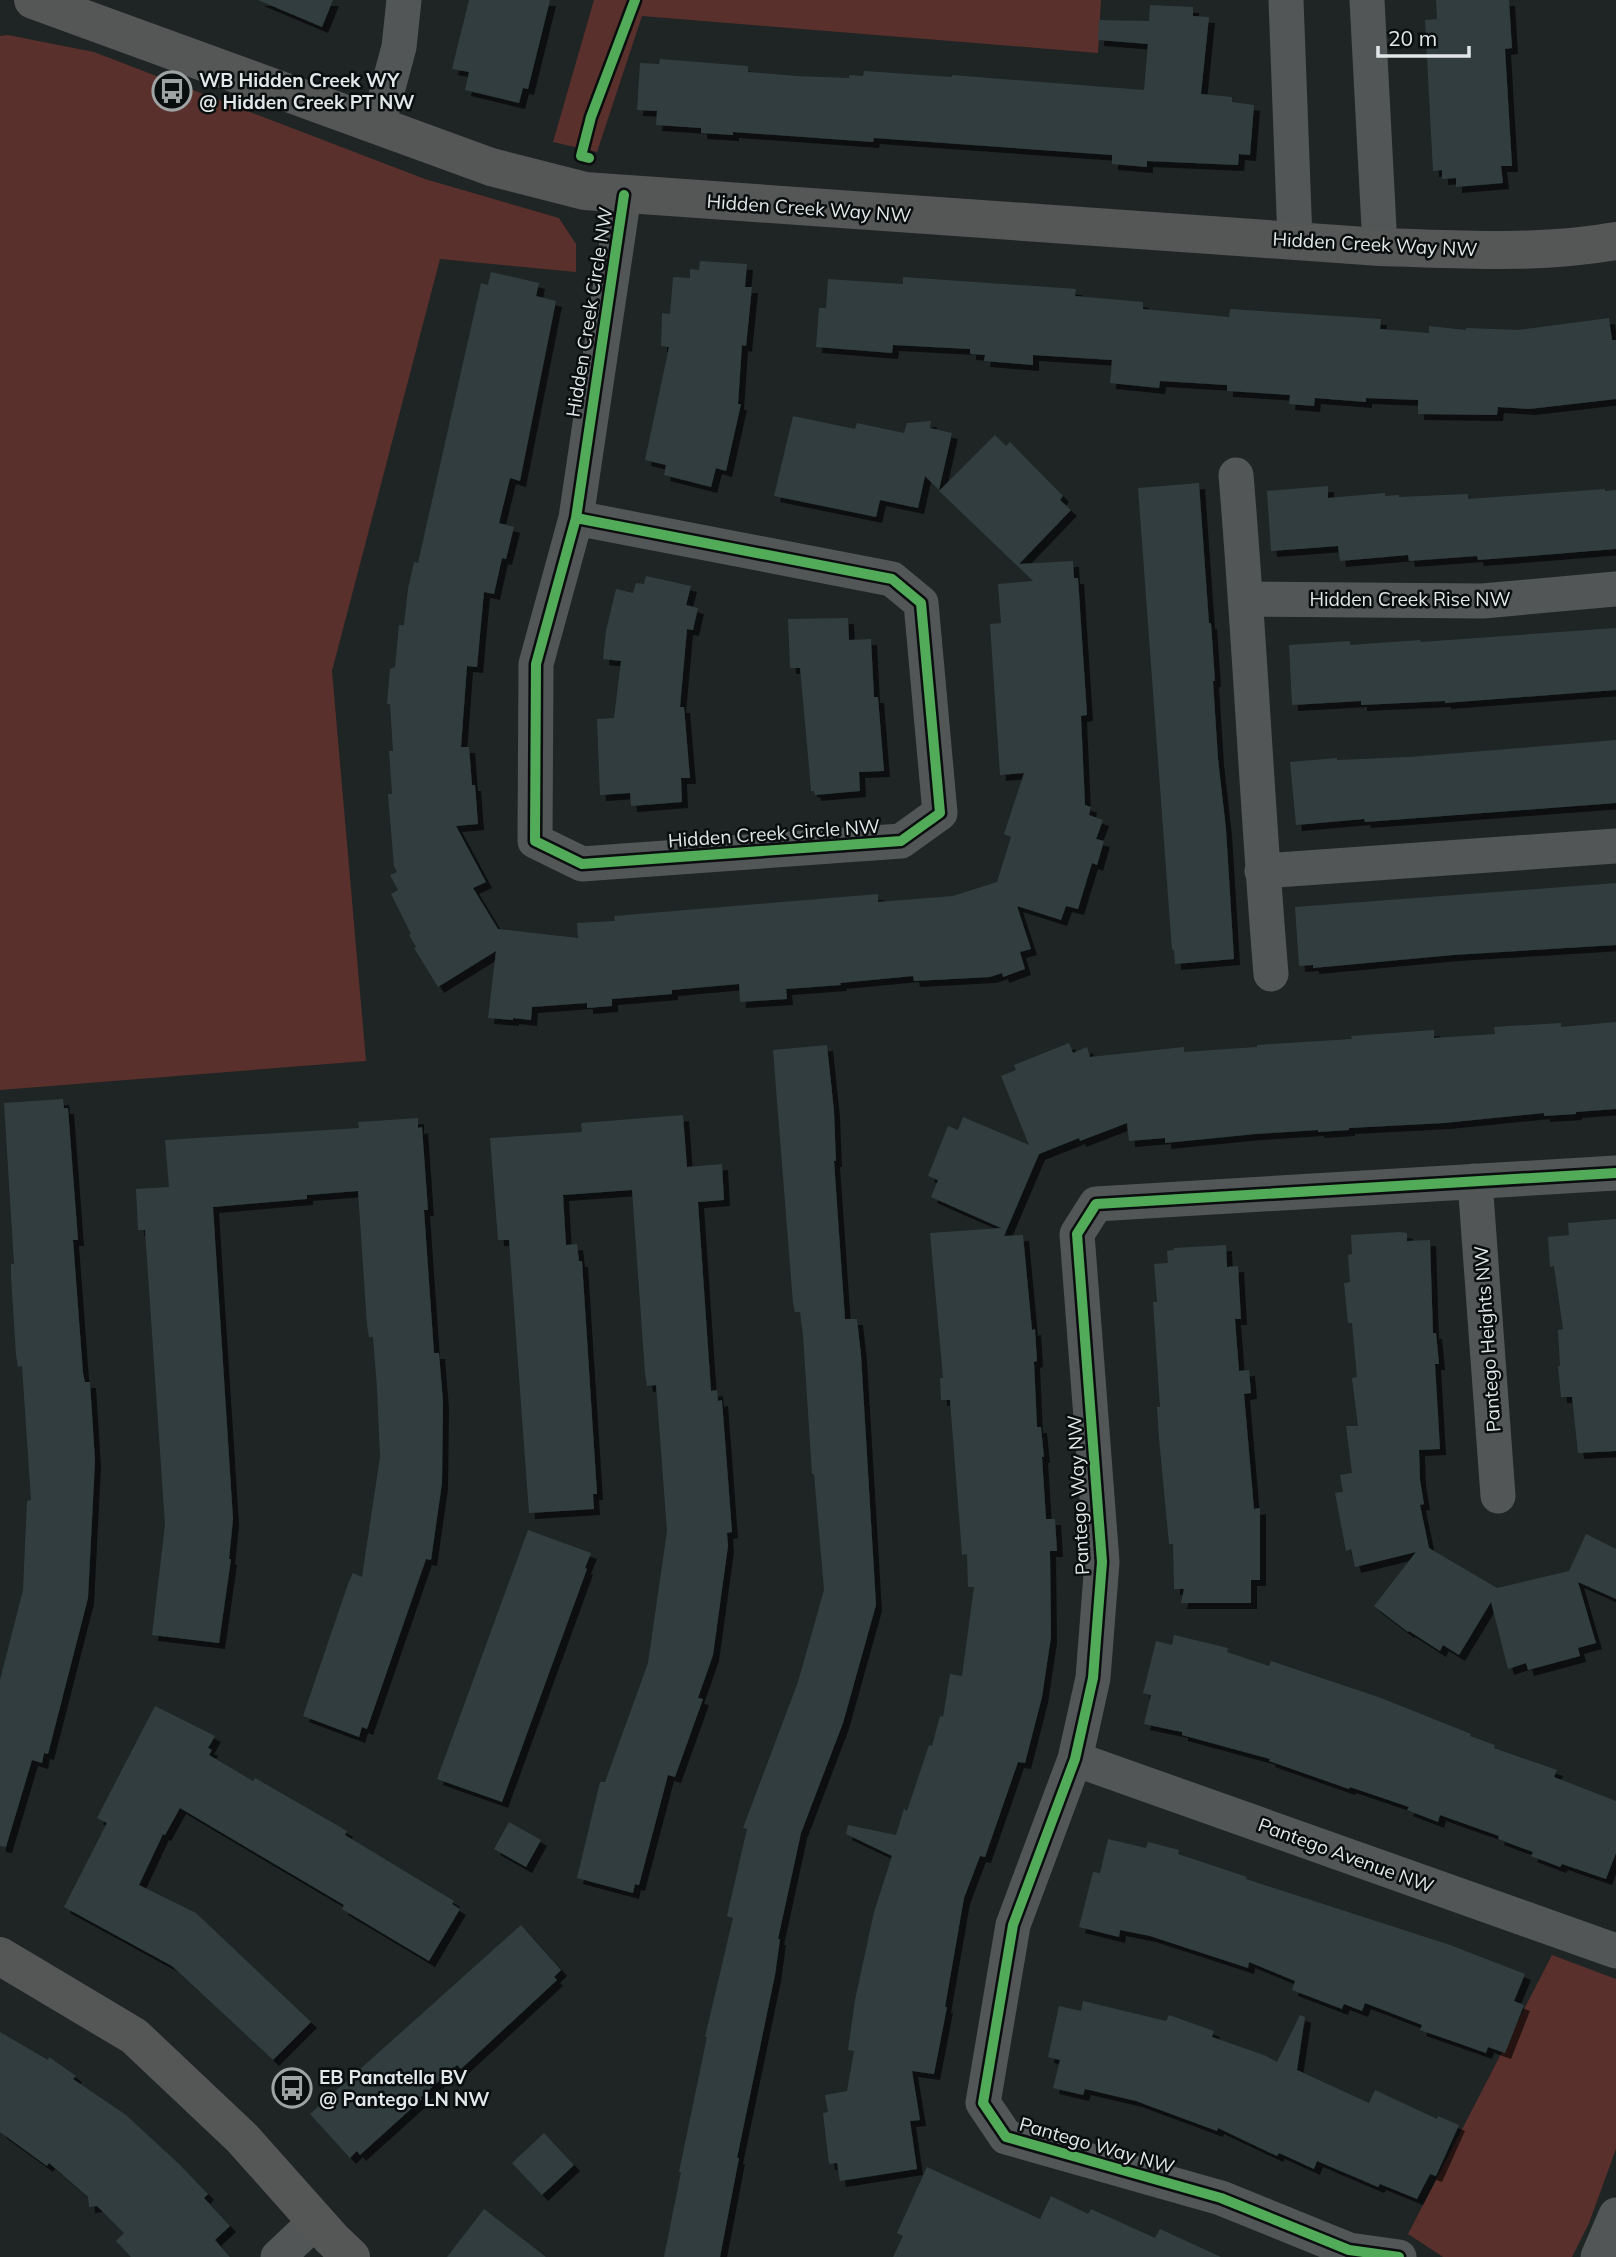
<svg xmlns="http://www.w3.org/2000/svg" width="1616" height="2257" font-family="Mulish,sans-serif">
<defs>
<filter id="shadow"><feDropShadow dx="6" dy="6" stdDeviation="0" flood-color="#0009"/></filter>
</defs>
<rect width="100%" height="100%" fill="#1f2425"/>
<!-- green -->
<path fill="#59302b" d="M594,0H1101L1098,53L642,16L597,152L553,142Z
M8,35L94,52L425,179L559,218L576,244V272L440,259L332,671L366,1061L0,1090V36Z
M1552,1955L1616,1979V2149L1589,2223L1572,2257H1443L1408,2234Z"/>
<!-- building -->
<path fill="#303e3f" filter="url(#shadow)" d="M258,0H333L322,27Z
M469,0H550L528,89L523,88L519,103L465,90L469,72L452,69Z
M1436,0H1509L1512,48L1505,49L1512,166H1501L1503,183L1456,187V178L1442,179V170L1433,171L1425,20L1437,19Z
M1150,5L1193,7V16L1209,17L1201,94L1232,97V102L1254,105L1250,155L1239,154L1238,165L1147,161V167L1112,164V155L874,138L873,142L733,132V135L701,133V128L656,125L657,111L637,110L640,63L659,64L660,59L748,66V72L797,76L849,78V75L863,76L864,71L952,77V75L1144,90L1148,44L1098,40L1099,20L1149,21Z
M700,261L747,264L745,287H752L746,346L742,345L738,404H741L726,471L716,468L711,487L664,475L666,465L645,460L669,347L661,346L662,313L670,314L673,277L690,278V269L699,270Z
M491,272L539,283L536,296L556,301L520,481L510,478L499,523L514,527L506,559L502,558L494,594L484,592L477,667L467,666L461,747H469L472,785H475L478,824L456,826L486,882L473,888L498,929L578,938L577,923L615,921L614,916L878,894V902L953,896L997,882L1011,837L1004,834L1024,773L1000,775L990,624L1001,623L998,584L1033,581L939,491L995,435L1006,446L1010,442L1063,496L1060,500L1071,510L1019,564L1073,561L1074,578H1078L1087,715L1081,716L1085,805L1091,807L1089,815L1103,820L1096,839L1104,841L1097,865L1092,863L1078,909L1066,906L1061,920L1017,906L1031,949L1020,952L1025,969L1003,977L1002,973L990,977L914,981L913,976L840,983L841,985L786,989L787,999L740,1002L739,984L672,990V994L612,999V1006L587,1008V1003L532,1007L531,1020L513,1018V1020L488,1018L496,951L438,987L414,948L416,947L409,935L411,934L391,894L398,890L390,875L397,872L394,866L388,794H392L389,751H393L390,704H387L390,669L395,667L399,625H404L408,589L414,562L418,563L481,283L488,285Z
M903,277L1076,289L1075,296L1143,302V309L1229,317L1230,309L1381,319L1380,329L1429,333V326L1466,330V328L1518,330L1609,318L1612,340H1616V399L1529,409L1498,407L1497,415L1418,414V400L1366,398V402L1315,398L1314,406L1289,404L1290,395L1227,391V385L1160,381L1159,388L1110,383L1112,360L1033,355V365L984,361L985,355L970,354V349L893,345L892,353L816,347L819,308H826L828,279L903,284Z
M793,416L855,429L857,423L904,433L907,423L931,421L930,428L952,433L939,490L925,476L918,508L880,500L876,517L774,496Z
M1199,483L1209,623H1211L1215,681H1213L1218,759L1226,829L1234,959L1175,964L1174,950H1172L1138,488Z
M1328,486V498L1385,493V496L1399,495V497L1468,494V499L1605,489V491L1616,490V549L1478,560L1477,556L1409,561L1408,555L1340,561L1338,546L1271,551L1267,491Z
M646,576L691,586L686,605L698,608L693,630L687,629L680,707H684L690,778H681L682,802L631,806L630,793L600,795L597,719L614,718L621,661L603,659L606,631L616,589L633,593L636,583L644,584Z
M848,618L849,640L871,639L874,697H878L884,771L859,772L860,791L815,795L814,791H811L810,778L800,668H790L788,619Z
M1616,628V690L1445,703V701L1361,705V701L1292,705L1289,645L1350,641V645L1420,640L1421,642Z
M1616,740V803L1365,822L1364,819L1296,825L1290,762L1337,758V760L1409,757Z
M1616,883V945L1453,955L1313,968V965L1299,966L1295,907Z
M1616,1022V1109L1576,1112V1114L1544,1116V1113L1444,1123L1349,1128V1130L1318,1132V1130L1255,1134L1165,1143V1138L1129,1141L1127,1123L1080,1141L1079,1138L1039,1154L1004,1236L1023,1235L1032,1330L1035,1329L1037,1361L1034,1362L1037,1427H1041L1044,1457H1042L1046,1519H1055L1057,1551H1050L1051,1637L1042,1697L1025,1763L1018,1762L985,1857L980,1856L964,1898L945,2007H947L934,2074L912,2071L920,2120L910,2121L917,2169L840,2181L837,2163L829,2164L823,2113L828,2112L825,2095L847,2091L854,2051L848,2050L855,2000L874,1912L892,1856L846,1834L848,1825L896,1835L904,1809L907,1811L929,1745L932,1746L940,1716L943,1717L950,1674L962,1676L974,1587H968L967,1554L962,1555L950,1400H941L940,1378H943L930,1233L1001,1228L931,1197L938,1180L928,1176L948,1126L958,1130L963,1117L1029,1145L1001,1076L1016,1070L1014,1065L1069,1043L1073,1053L1087,1047L1090,1057L1184,1047V1052L1257,1047V1045L1352,1039L1351,1036L1434,1030V1038L1495,1034L1494,1027L1561,1023V1027Z
M827,1045L834,1111L836,1161H834L845,1319H857L861,1355L876,1605L843,1723L801,1833L778,1939H780L775,1975L737,2158H739L720,2257H664L681,2172H679L707,2037H705L733,1918L727,1916L747,1829L743,1828L798,1682L824,1590L814,1474H812L803,1335L800,1312H795L793,1303L773,1050Z
M63,1099L64,1108H68L78,1240H73L83,1373L85,1382H90L95,1461L88,1598L48,1754L44,1753L42,1763L32,1760L6,1847L0,1846V1680L23,1590L27,1501L31,1500L22,1366L18,1367L16,1355L11,1276V1264H14L4,1103Z
M683,1115L687,1167L722,1164L724,1200L698,1202L711,1391L717,1390L718,1401L722,1400L732,1532L727,1533L728,1546L713,1655L698,1698L703,1699L675,1777L668,1775L639,1885L635,1884L633,1893L577,1878L600,1782H605L648,1663L667,1531L656,1385L647,1386L645,1373L632,1190L563,1195L566,1245L577,1244L579,1261H582L597,1494H593L594,1509L529,1513L509,1240H498L490,1138L582,1132L581,1123Z
M418,1118V1128L422,1127L428,1210H424L434,1353H439L443,1402L442,1483L431,1560L426,1559L367,1729L362,1727L359,1737L303,1716L348,1584L353,1573L362,1577L380,1457L377,1388L373,1337H369L367,1325L358,1191L307,1195V1199L213,1207L233,1519L229,1559H231L219,1643L152,1635L165,1525L145,1230H138L136,1189L169,1187L165,1140L359,1128L358,1122Z
M1616,1219V1451L1578,1453L1572,1397H1561L1558,1366H1560L1558,1330L1563,1329L1554,1266L1550,1267L1548,1237L1569,1235L1568,1223Z
M1400,1232L1407,1233V1241L1430,1240L1433,1333H1436L1439,1364H1435L1440,1449L1419,1450L1420,1480L1424,1504L1420,1505L1429,1548L1497,1588L1569,1571L1586,1534L1616,1549V1599L1578,1582L1596,1643L1578,1648L1580,1656L1528,1670L1526,1663L1508,1669L1491,1602L1459,1655L1443,1645L1440,1651L1409,1631L1408,1632L1374,1606L1416,1552L1355,1567L1351,1549L1346,1551L1335,1493L1343,1492L1340,1475L1352,1473L1346,1426H1358L1352,1378L1357,1377L1352,1323H1348L1344,1283L1350,1282L1348,1255L1352,1254L1351,1235Z
M1226,1245L1227,1267L1238,1266L1241,1319H1235L1239,1371L1249,1370L1251,1393L1244,1394L1254,1509L1260,1508V1580H1251V1603H1181L1184,1589H1174L1173,1544H1169L1159,1438L1157,1407H1160L1153,1302H1157L1154,1264L1168,1263L1167,1251L1174,1250V1248Z
M528,1530L591,1553L585,1568L587,1569L502,1802L437,1779Z
M1174,1635L1228,1648L1227,1652L1269,1666L1271,1661L1381,1698L1471,1734L1470,1736L1495,1745L1494,1748L1557,1770L1554,1777L1616,1801V1853L1606,1879L1562,1864L1560,1867L1531,1856L1533,1852L1498,1839L1499,1836L1440,1815L1438,1822L1407,1810L1409,1807L1350,1787L1349,1789L1269,1761L1270,1759L1182,1735V1732L1144,1724L1151,1695L1143,1693L1156,1641L1172,1645Z
M155,1706L215,1736L208,1748L212,1750L209,1755L253,1781L255,1778L347,1831L345,1835L454,1901L452,1904L460,1909L429,1961L342,1909L344,1905L180,1808L165,1835L163,1834L139,1885L196,1913L311,2022L273,2060L172,1966L64,1907L107,1823L97,1818Z
M509,1822L541,1840L526,1867L494,1849Z
M1108,1839L1146,1848L1148,1842L1179,1850L1178,1854L1247,1877L1246,1879L1450,1945L1525,1974L1514,2001L1524,2005L1505,2053L1488,2047L1486,2053L1449,2040L1420,2030L1422,2025L1365,2003L1362,2011L1344,2004L1342,2009L1292,1990L1295,1981L1249,1962L1248,1968L1150,1936L1120,1930L1119,1937L1079,1927L1093,1872L1100,1873Z
M521,1925L561,1970L554,1977L557,1980L461,2069L457,2065L420,2098L422,2099L360,2155L357,2151L350,2158L310,2114Z
M1083,2001L1166,2021L1169,2015L1214,2031L1212,2037L1264,2055L1277,2062L1300,2015L1305,2017L1297,2070L1369,2103L1375,2090L1437,2119L1438,2116L1459,2125L1436,2176L1430,2174L1417,2199L1380,2184L1378,2187L1317,2161L1314,2169L1279,2153L1277,2156L1218,2128L1217,2131L1136,2101L1085,2089L1083,2095L1053,2088L1060,2060L1048,2057L1059,2006L1081,2011Z
M0,2032L48,2060L49,2057L76,2076L73,2079L126,2115L179,2164L208,2194L204,2198L230,2226L215,2240L230,2257H131L116,2241L124,2233L97,2206L89,2207L88,2197L49,2163L47,2166L0,2132Z
M544,2133L574,2165L542,2195L512,2163Z
M927,2167L1040,2219L1051,2196L1088,2214L1091,2209L1155,2238L1160,2229L1221,2257H893L903,2236L897,2233Z
M484,2209L546,2257H447Z"/>
<g fill="none" stroke-linecap="round" stroke-linejoin="round">
<!-- street -->
<path stroke="#535656" stroke-width="35" d="M1286,0L1295,240
M1367,0L1380,247
M378,125L399,47L404,0
M1236,475C1250,641 1257,808 1271,974
M576,518L892,579L921,603L940,813L901,841L582,864L535,841L536,664L576,518L624,195
M1246,599L1483,601L1616,589
M1262,871L1616,846
M1475,1181L1498,1496
M1075,1759L1616,1951
M278,2257L316,2221
M1399,2257L1349,2250L1221,2198L1006,2137L983,2103L1013,1925L1075,1759L1093,1678L1102,1562L1077,1234L1096,1204L1616,1173
M1598,2257L1616,2215"/>
<!-- secondary -->
<path stroke="#555656" stroke-width="38" d="M33,0L491,167L585,191L1380,247C1458,249 1538,255 1616,241
M0,1956L134,2036L242,2138L332,2239L351,2257"/>
<!-- cycleway casing -->
<g stroke="#0b0e0f" stroke-width="15">
<path id="cycleway" d="M589,158L581,156L591,117L635,0
M576,518L892,579L921,603L940,813L901,841L582,864L535,841L536,664L576,518L624,195
M1399,2257L1349,2250L1221,2198L1006,2137L983,2103L1013,1925L1075,1759L1093,1678L1102,1562L1077,1234L1096,1204L1616,1173"/>
</g>
<!-- cycleway -->
<use href="#cycleway" stroke="#51ab58" stroke-width="10"/>
</g>
<!-- icons -->
<defs>
<g id="bus-ring" transform="scale(2.0125)"><circle r="9.5" fill="#0b0e0f" stroke="#9ea3a4" stroke-width="1.5"/><path d="M-5-6H5V4H4V6H2V4H-2V6H-4V4H-5ZM-3.5-4V0h7V-4ZM-3.5 1.2v1.5H-2V1.2ZM2 1.2v1.5H3.5V1.2Z" fill="#9ea3a4"/></g>
</defs>
<g fill-rule="evenodd">
<use href="#bus-ring" x="172" y="91"/>
<use href="#bus-ring" x="292" y="2088"/>
</g>
<g text-anchor="middle" dominant-baseline="central" stroke-width="5" stroke-linejoin="round" paint-order="stroke">
<!-- poi labels -->
<g font-size="19" font-weight="bold" fill="#e2e8e9" stroke="#0b0e0f" text-anchor="start">
<text x="199" y="80">WB Hidden Creek WY<tspan x="199" dy="22">@ Hidden Creek PT NW</tspan></text>
<text x="319" y="2077">EB Panatella BV<tspan x="319" dy="22">@ Pantego LN NW</tspan></text>
</g>
<!-- street labels -->
<g font-size="19" fill="#e2e8e9" stroke="#0b0e0f">
<text transform="translate(809 208) rotate(4)">Hidden Creek Way NW</text>
<text transform="translate(1375 244) rotate(3)">Hidden Creek Way NW</text>
<text transform="translate(589 312) rotate(-81)">Hidden Creek Circle NW</text>
<text x="1410" y="599">Hidden Creek Rise NW</text>
<text transform="translate(774 833) rotate(-4)">Hidden Creek Circle NW</text>
<text transform="translate(1487 1339) rotate(-94)">Pantego Heights NW</text>
<text transform="translate(1078 1495) rotate(-93)">Pantego Way NW</text>
<text transform="translate(1346 1855) rotate(20)">Pantego Avenue NW</text>
<text transform="translate(1097 2145) rotate(16)">Pantego Way NW</text>
</g>
</g>
<!-- scale -->
<path d="M1378 46v10h91v-10" fill="none" stroke="#e2e8e9" stroke-width="3.5"/>
<text x="1388" y="46" font-size="21" fill="#e2e8e9" stroke="#0b0e0f" stroke-width="5" paint-order="stroke">20 m</text>
</svg>
